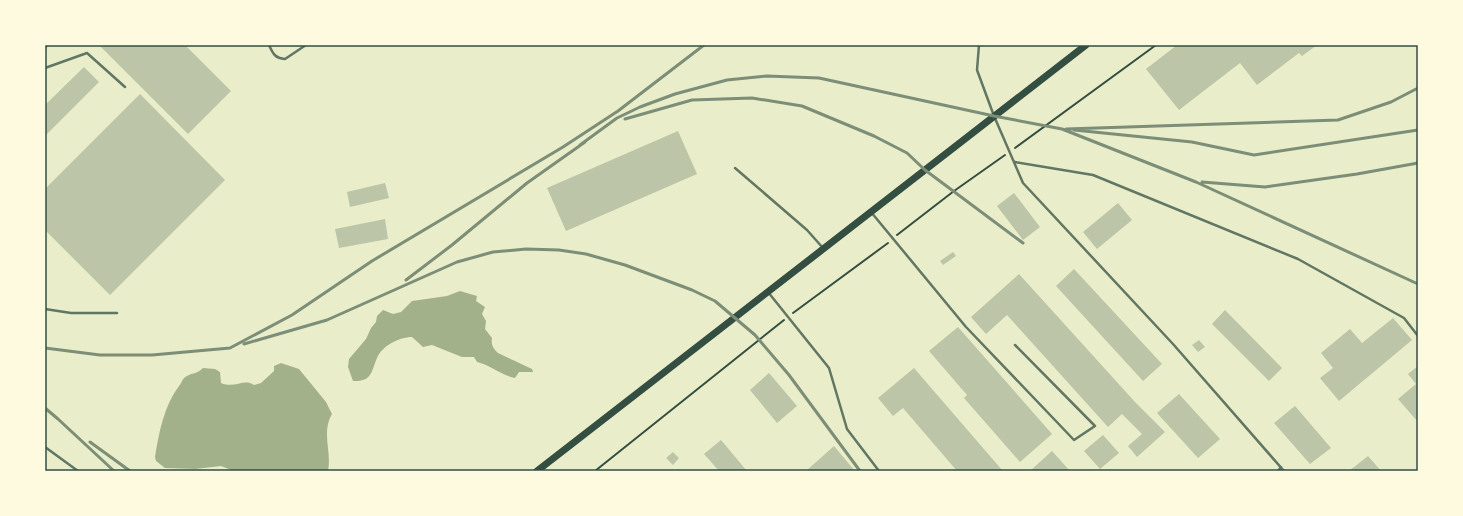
<svg xmlns="http://www.w3.org/2000/svg" width="1463" height="516" font-family="'Work Sans',sans-serif">
<rect width="100%" height="100%" fill="#e9edc9"/>
<!-- water -->
<path fill="#a3b18a" d="M460,291L477,296L476,301L485,307L482,314L486,321L485,329L492,338C491,345 493,348 498,353L532,369L533,372H519L515,378C501,375 490,365 477,362L474,357H462L432,345L423,347L412,337C399,337 382,346 377,358C371,372 372,382 353,381L348,367L349,359L366,339L371,328L376,322L377,316L383,310L393,314L401,312L412,301L447,296Z
M281,363L299,369L326,402L332,414C321,433 332,451 328,471H234L221,466L195,469L165,468L156,461L155,457C159,432 164,406 179,386C181,384 182,380 184,378C191,372 196,375 203,368L215,369L220,372L221,383C236,389 243,378 254,385L261,383L274,371V366Z"/>
<!-- building -->
<path fill="#bcc5a7" d="M99,45H185L231,91L188,134Z
M1177,45L1231,46L1317,45L1302,56L1299,53L1257,85L1240,63L1179,110L1146,69Z
M84,67L99,82L45,136V105Z
M140,94L225,180L110,295L45,230V189Z
M678,131L697,174L566,231L547,188Z
M385,183L389,198L350,207L347,192Z
M1014,193L1040,227L1023,240L997,206Z
M1118,203L1132,220L1097,249L1083,232Z
M385,219L388,239L339,248L335,229Z
M953,252L956,256L943,265L940,261Z
M1074,269L1162,364L1143,381L1056,286Z
M1019,274L1135,402L1165,432L1137,457L1128,446L1142,434L1122,414L1108,427L1007,315L986,334L971,317Z
M1225,310L1282,368L1269,381L1212,324Z
M1393,318L1412,340L1339,401L1320,378L1333,368L1321,353L1350,329L1362,343Z
M958,327L1052,434L1020,462L964,398L967,395L929,351Z
M1199,340L1205,347L1198,352L1192,345Z
M1418,366V422L1398,399L1416,384L1408,374Z
M914,368L1002,470L957,471L903,408L893,416L878,398Z
M769,373L797,406L777,423L750,390Z
M1179,394L1220,439L1198,458L1157,413Z
M1295,406L1331,448L1310,464L1274,423Z
M1103,435L1119,453L1100,469L1084,451Z
M721,440L747,471H719L704,454Z
M834,446L855,471H806Z
M1052,451L1070,471H1030Z
M673,452L679,458L673,465L666,458Z
M1368,456L1381,471H1349Z"/>
<g fill="none" stroke-linecap="round" stroke-linejoin="round">
<!-- path -->
<path stroke="#344e41" stroke-width="2" d="M1015,148L1156,45
M897,235L954,191L1005,155
M793,313L888,243
M595,471L784,320"/>
<!-- service -->
<path stroke="#617663" stroke-width="2.5" d="M269,45C273,54 275,58 285,59L306,45
M979,45L977,70L994,116L1023,183L1173,344L1284,471
M45,48L47,45
M45,68L87,53L125,87
M1015,162L1093,175L1298,259L1404,318L1418,336
M735,168L807,230L823,248
M871,212L966,327L1074,440L1095,426L1015,345
M768,292L829,368L847,429L879,471
M45,309L71,313H117
M45,447L78,471
M1278,471L1281,467"/>
<!-- secondary -->
<path stroke="#344e41" stroke-width="7" d="M537,471L1086,45"/>
<!-- rail -->
<path stroke="#7c8e77" stroke-width="3" d="M625,119L692,100L752,98L802,106L874,136L907,153L925,170L1023,243
M1066,129L1338,120L1391,102L1418,88
M1074,130L1192,142L1254,155L1418,130
M580,145L617,118L640,107L675,94L727,80L767,76L819,78L994,116L1062,129L1196,182L1418,284
M1202,182L1265,187L1357,174L1418,163
M406,280L452,245L527,183L585,142
M244,344L327,320L457,262L493,252L526,249L559,250L586,254L625,265L692,290L715,301L755,335L789,375L860,471
M45,348L100,355H152L230,348L292,315L372,261L563,147L618,111L704,45
M45,408L58,419L114,471
M90,442L130,471"/>
</g>
<!-- border -->
<rect width="1463" height="516" fill="none" stroke="#fefae0" stroke-width="92"/>
<rect x="46" y="46" width="1371" height="424" fill="none" stroke="#344e41" stroke-width="1.5"/>
</svg>
